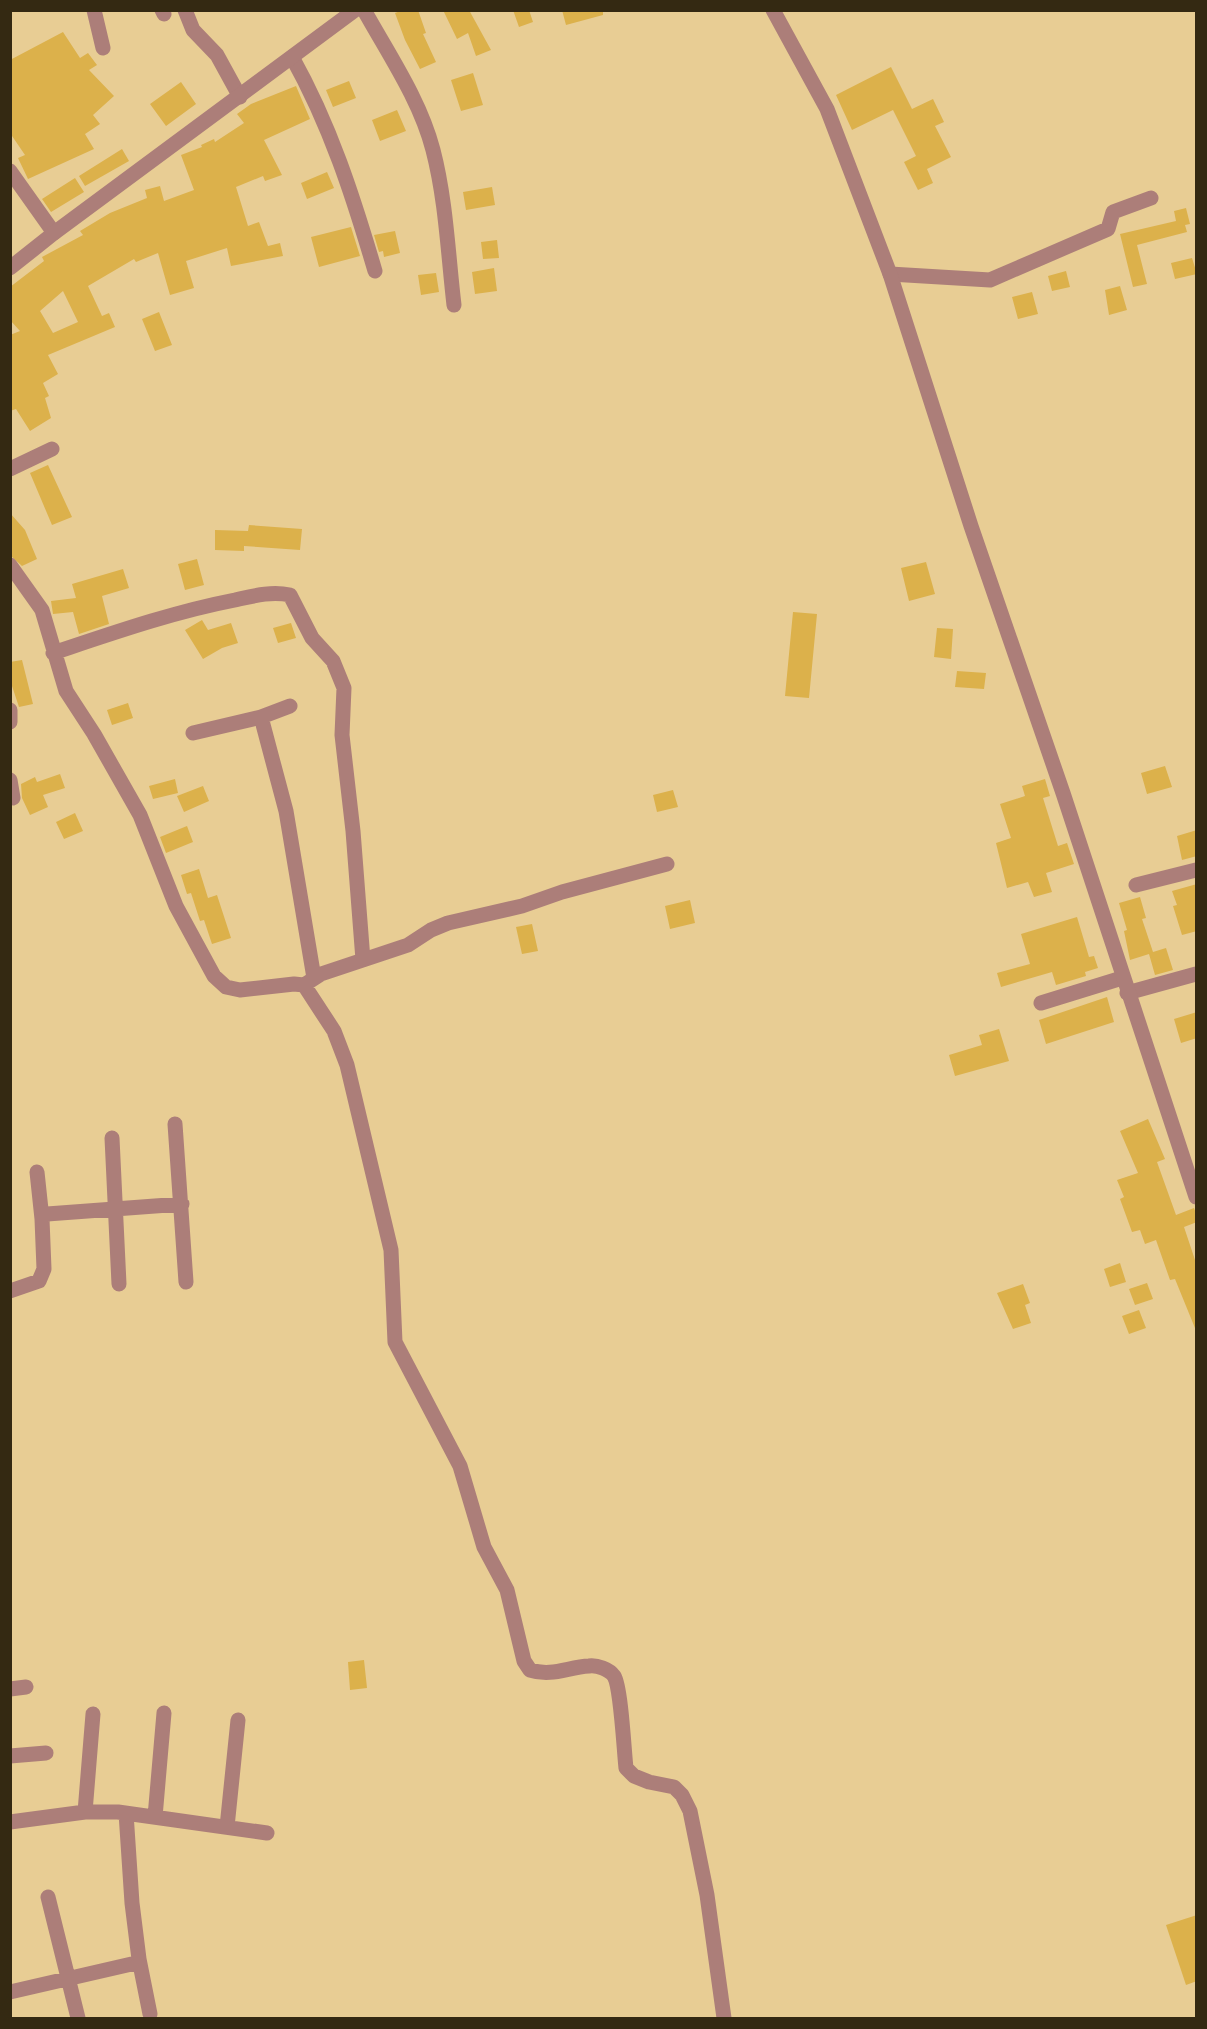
<svg xmlns="http://www.w3.org/2000/svg" width="1207" height="2029" font-family="'DejaVu Sans',sans-serif">
<rect width="100%" height="100%" fill="#e8cd94"/>
<!-- building -->
<path fill="#dcb14b" fill-rule="evenodd" d="M403,10H418L426,33L423,34L436,62L420,69L405,40L395,13Z
M443,10H469L491,50L476,56L468,33L457,39Z
M513,10H529L533,22L519,27Z
M562,10H603V15L566,25Z
M63,32L80,58L88,53L97,65L89,70L114,96L93,115L100,124L85,134L94,149L28,179L18,158L25,155L10,133V60Z
M891,67L912,109L933,99L944,122L935,126L951,157L927,169L933,183L918,190L904,162L916,156L893,110L852,130L836,95Z
M473,73L483,105L461,111L451,80Z
M349,81L356,98L333,107L326,90Z
M181,82L196,104L166,126L150,104Z
M296,86L310,119L264,140L282,175L265,181L263,176L236,187L248,226L259,222L268,246L280,243L283,256L231,266L227,248L186,261L194,288L170,295L158,253L136,262L134,259L88,286L102,316L109,313L115,327L48,355L58,374L43,383L49,396L45,398L51,418L30,431L16,409L10,411V335L20,331L10,320V287L44,261L42,257L83,235L80,231L110,213L147,198L145,190L160,186L164,201L194,190L181,155L202,147L201,145L214,139L215,142L244,123L237,114L251,104ZM63,291L78,322L53,333L40,311Z
M397,110L406,131L380,141L372,120Z
M122,149L129,161L85,186L79,176Z
M327,172L334,188L307,199L301,183Z
M75,178L84,192L51,212L42,199Z
M492,187L495,205L466,210L463,192Z
M1186,208L1190,224L1185,225L1187,232L1137,245L1147,284L1133,287L1120,234L1176,221L1174,211Z
M351,227L360,256L319,267L311,237Z
M395,231L400,253L384,257L383,251L379,252L374,235Z
M497,240L499,258L483,259L481,242Z
M1192,258L1197,274L1175,279L1171,263Z
M494,268L497,291L475,294L472,272Z
M1066,271L1070,287L1052,291L1048,276Z
M436,273L439,292L421,295L418,275Z
M1120,286L1127,310L1109,315L1105,290Z
M1032,292L1038,314L1018,319L1012,297Z
M159,312L172,345L155,351L142,319Z
M48,465L72,517L52,525L30,473Z
M10,513L25,530L37,559L22,566L10,555Z
M249,525L302,529L300,550L244,546V551L215,550V530L248,531Z
M197,559L204,585L185,590L178,564Z
M926,562L935,594L909,601L901,568Z
M123,569L129,588L102,596L109,624L79,634L73,612L53,614L51,601L76,598L72,584Z
M793,612L817,614L809,698L785,696Z
M202,620L208,630L231,623L238,643L222,648L203,659L185,630Z
M291,623L296,638L278,643L273,628Z
M937,628L953,629L951,659L934,657Z
M22,660L33,704L19,707L10,680V662Z
M957,671L986,673L984,689L955,687Z
M128,703L133,718L112,725L107,710Z
M1165,766L1172,787L1147,794L1141,773Z
M60,774L65,788L43,795L48,807L30,815L22,798L21,784L35,777L37,782Z
M175,779L178,793L153,799L149,786Z
M1045,779L1050,796L1043,798L1058,846L1067,843L1074,864L1046,873L1052,892L1034,897L1028,882L1007,888L996,843L1011,838L1000,804L1025,796L1022,786Z
M203,786L209,801L184,812L177,796Z
M673,790L678,807L657,812L653,795Z
M75,813L83,831L64,839L56,822Z
M187,826L193,842L166,853L160,837Z
M1197,830V856L1182,860L1177,836Z
M199,869L208,898L217,895L231,938L212,944L204,920L200,921L191,893L187,894L181,875Z
M1197,884V931L1182,935L1173,906L1177,905L1172,891Z
M1140,897L1146,918L1142,919L1153,952L1166,948L1173,970L1155,975L1149,954L1130,960L1124,931L1127,930L1119,903Z
M690,900L695,923L670,929L665,906Z
M1077,917L1089,957L1094,956L1098,968L1085,972L1086,976L1056,985L1052,972L1001,987L997,973L1030,964L1021,934Z
M532,924L538,951L522,954L516,927Z
M1107,997L1114,1022L1046,1044L1039,1020Z
M1197,1012V1038L1181,1043L1174,1019Z
M999,1029L1009,1061L955,1076L949,1055L982,1045L979,1035Z
M1148,1119L1165,1159L1157,1162L1176,1215L1194,1208L1197,1216V1222L1184,1227L1197,1266V1333L1175,1279L1170,1280L1156,1240L1145,1244L1140,1230L1132,1232L1120,1199L1124,1197L1117,1180L1138,1173L1120,1131Z
M1120,1263L1126,1282L1110,1287L1104,1269Z
M1147,1283L1153,1299L1135,1305L1129,1289Z
M1023,1284L1030,1303L1025,1305L1031,1323L1013,1329L997,1293Z
M1139,1310L1146,1328L1129,1334L1122,1316Z
M364,1660L367,1688L350,1690L348,1662Z
M1197,1915V1981L1186,1985L1166,1925Z"/>
<g fill="none" stroke-linecap="round" stroke-linejoin="round">
<!-- minor -->
<path stroke="#ac7e79" stroke-width="15" d="M94,10L103,48
M162,10L164,14
M185,10L193,30L217,55L240,97
M364,10C389,55 420,100 433,150C446,200 448,254 454,305
M292,57C330,125 353,196 375,271
M10,171L54,233
M890,274L990,280L1108,229L1113,212L1151,198
M10,469L52,449
M10,565L42,610L66,691L94,734L140,815L176,906L214,976L226,987L240,990L294,984L304,985L334,1031L347,1065L391,1250L395,1342L460,1466L484,1547L507,1590L524,1661L530,1670C552,1677 568,1667 589,1666C597,1665 609,1669 614,1676C621,1687 624,1751 626,1768L634,1776L649,1782L674,1787L682,1795L690,1811L707,1895L724,2018
M53,653C113,633 173,612 235,600C253,596 271,591 290,595L312,638L333,661L344,688L342,735L353,831L363,960
M10,710V722
M261,717L286,811L314,978
M193,733L261,717L290,706
M10,780L13,798
M1136,885L1196,870
M304,985L321,974L408,945L431,930L448,923L522,906L562,892L667,864
M1127,993L1196,974
M1041,1003L1122,978
M175,1124L186,1282
M112,1138L119,1284
M37,1172L42,1219
M10,1291L39,1281L44,1269L42,1219L47,1214L182,1204
M10,1689L26,1687
M10,1756L46,1753
M85,1812L93,1714
M155,1817L164,1713
M10,1822L85,1812H118L267,1833
M227,1827L238,1720
M48,1897L78,2018
M139,1959L150,2014
M10,1992L136,1963L139,1959L132,1903L126,1813"/>
<!-- tertiary -->
<path stroke="#ac7e79" stroke-width="15" d="M773,10L827,109L890,274L971,526L1063,793L1196,1197
M10,268L54,233L355,10"/>
</g>
<!-- border -->
<rect width="1207" height="2029" fill="none" stroke="#342912" stroke-width="24"/>
</svg>
